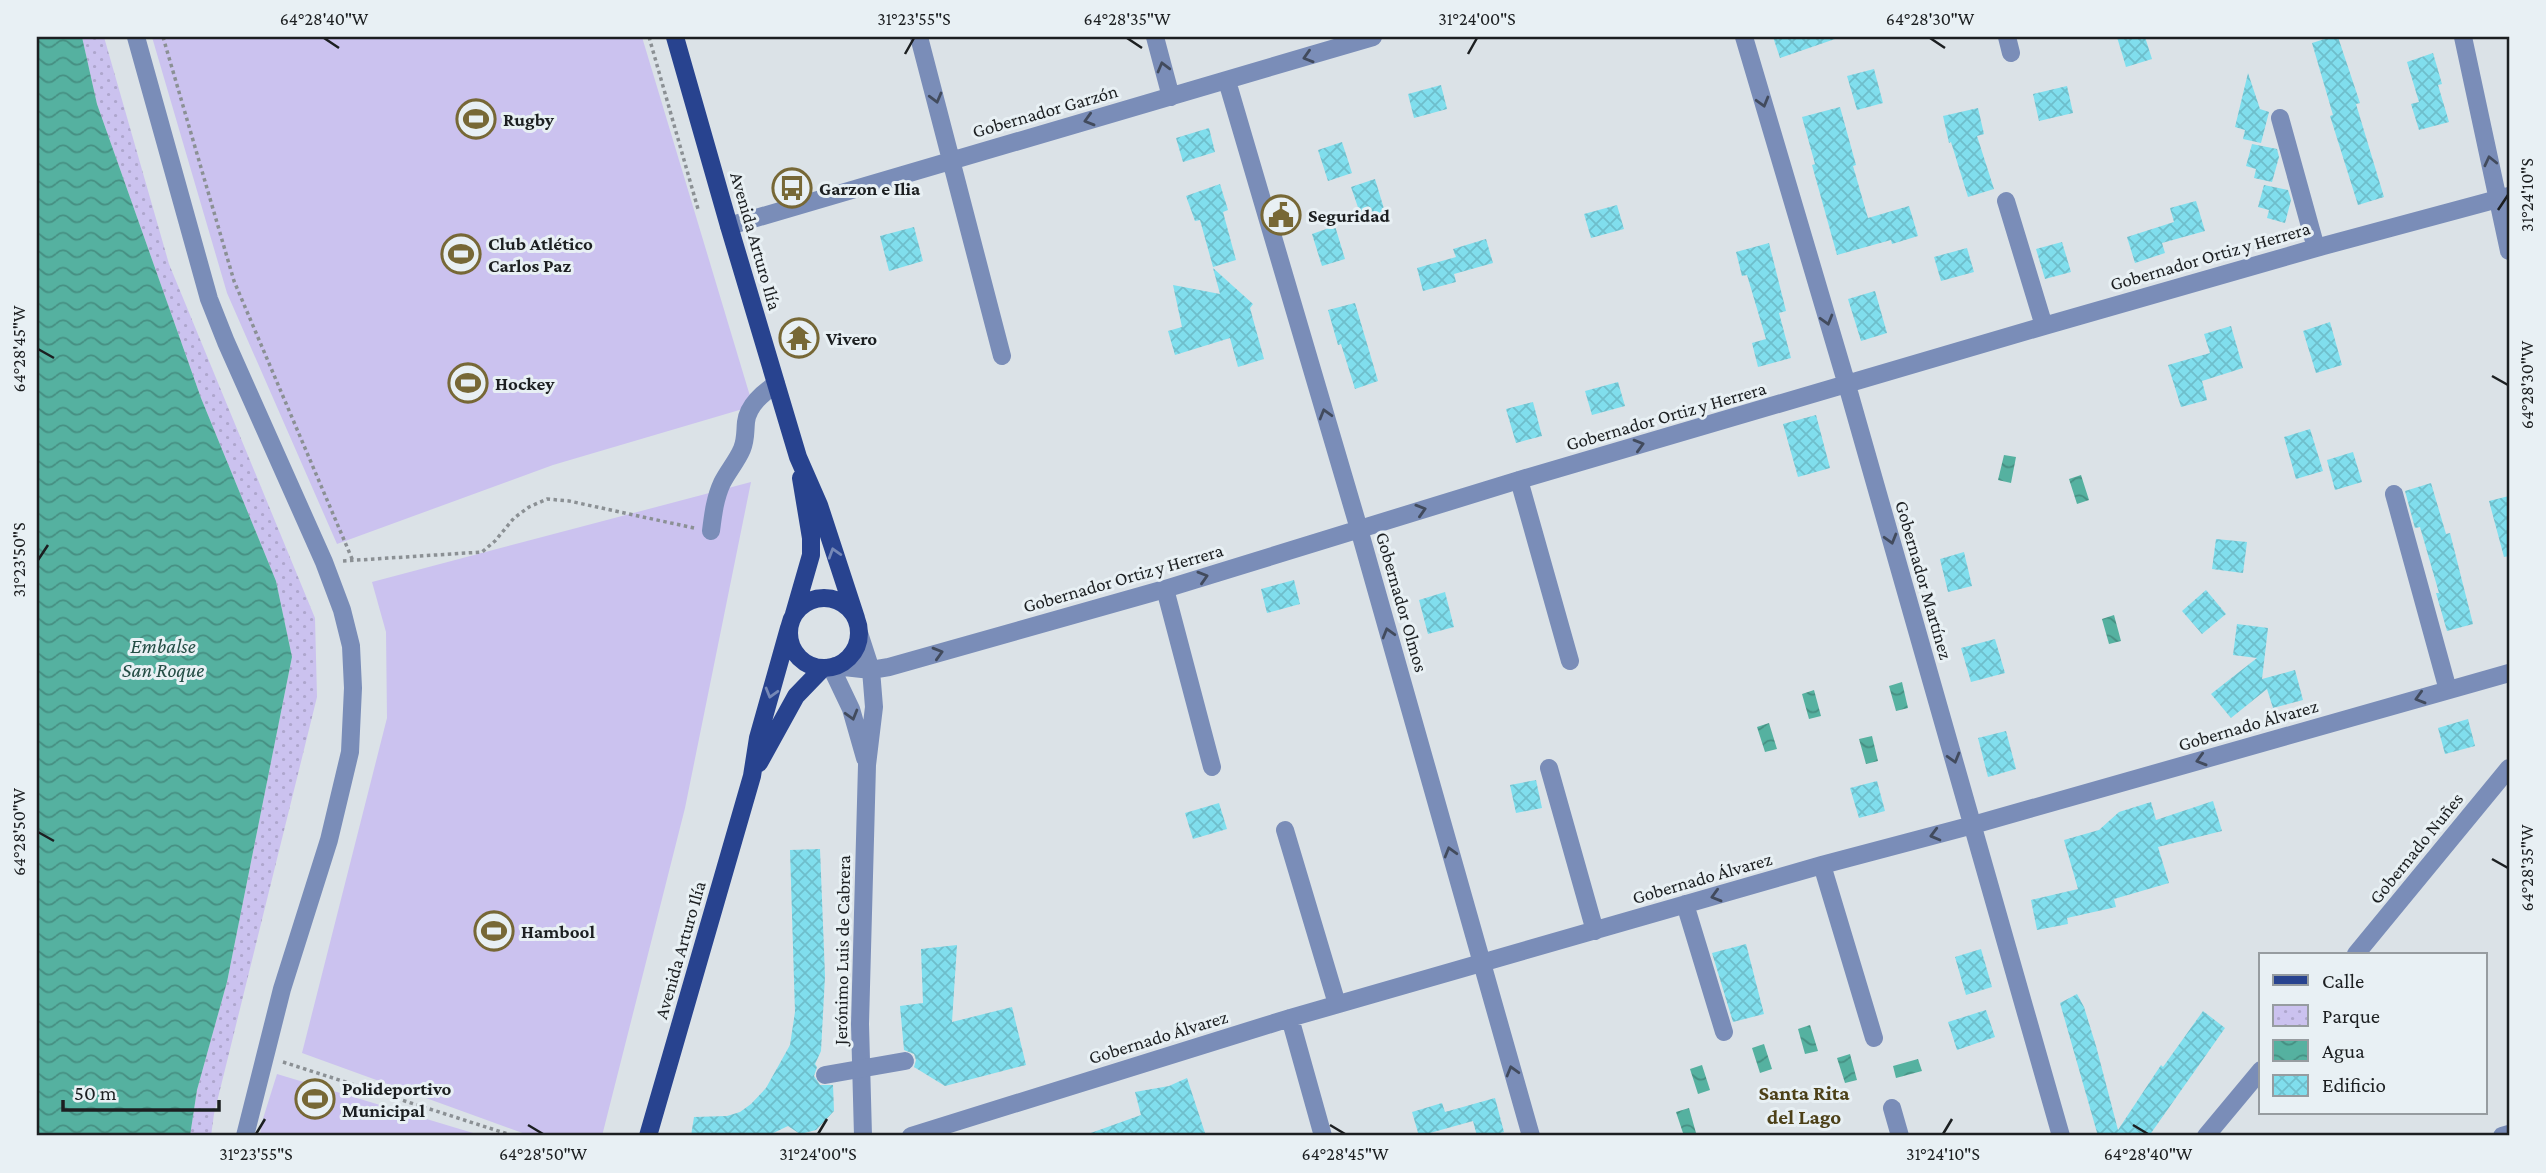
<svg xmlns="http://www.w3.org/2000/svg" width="2546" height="1173" font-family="'Crimson Pro',serif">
<defs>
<pattern id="park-dots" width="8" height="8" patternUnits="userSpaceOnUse" patternTransform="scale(1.75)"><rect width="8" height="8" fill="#cbc2ef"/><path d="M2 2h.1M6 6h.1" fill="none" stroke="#aea6cd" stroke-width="1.8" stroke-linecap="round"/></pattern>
<pattern id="water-waves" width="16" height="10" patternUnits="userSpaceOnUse" patternTransform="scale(1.75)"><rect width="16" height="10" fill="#55b1a0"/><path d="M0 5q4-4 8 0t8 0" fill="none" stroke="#468f82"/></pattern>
<pattern id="building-cross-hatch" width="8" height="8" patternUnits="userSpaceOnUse" patternTransform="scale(1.75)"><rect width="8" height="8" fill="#80deed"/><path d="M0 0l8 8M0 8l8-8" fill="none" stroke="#6ebecb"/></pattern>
</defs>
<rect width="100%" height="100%" fill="#dbe2e7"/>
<!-- park -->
<path fill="url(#park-dots)" d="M82,37H104L169,264L315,618L317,697L214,1114L211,1136H190L197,1090L227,982L292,657L276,581L201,398L97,104Z"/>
<!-- pitch -->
<path fill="#cbc2ef" d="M152,37H642L753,406L553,465L337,544L227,293Z
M751,482L685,808L602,1136H531L302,1053L387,718L386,632L372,582Z
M277,1074L483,1136H260L261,1125Z"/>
<!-- water -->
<path fill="url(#water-waves)" d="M37,37H82L97,104L201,398L276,581L292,657L227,982L197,1090L190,1136H37Z
M2004,455L2016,457L2011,483L1998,480Z
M2081,475L2089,500L2077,504L2069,479Z
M2114,615L2121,641L2109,644L2102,619Z
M1902,682L1908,708L1896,711L1889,686Z
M1814,690L1821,716L1809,719L1802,694Z
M1769,723L1777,749L1765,752L1757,727Z
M1872,736L1878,761L1866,764L1859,739Z
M1810,1025L1818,1051L1805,1054L1798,1029Z
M1764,1044L1772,1069L1760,1073L1752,1048Z
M1850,1054L1857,1080L1845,1083L1837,1058Z
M1918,1059L1922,1071L1896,1078L1893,1066Z
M1702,1065L1710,1090L1698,1094L1690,1069Z
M1689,1108L1696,1133L1684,1136L1676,1112Z"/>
<!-- building -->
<path fill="url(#building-cross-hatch)" d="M1773,37H1835V39L1780,58Z
M2117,37H2145L2152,59L2126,67Z
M2331,37H2338L2360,103L2356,104L2384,197L2358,205L2330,116L2333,115L2312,43Z
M2433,53L2442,84L2438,85L2449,122L2419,130L2411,104L2419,102L2407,62Z
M1874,69L1883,103L1857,110L1847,76Z
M2248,73L2260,109L2269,112L2261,143L2243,139L2245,130L2235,127Z
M1441,85L1447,109L1414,118L1408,94Z
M2067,86L2073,113L2039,121L2033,94Z
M1840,107L1856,165L1853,166L1868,218L1909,206L1918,236L1892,244L1891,240L1837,255L1812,165L1815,164L1802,117Z
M1978,108L1984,134L1977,136L1994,189L1968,197L1951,142L1949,143L1943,116Z
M1209,128L1215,152L1183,162L1176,138Z
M1342,142L1352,173L1328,181L1318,150Z
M2252,144L2277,149L2279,157L2272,182L2254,178L2256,169L2246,166Z
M1375,179L1385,212L1362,219L1351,187Z
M1220,184L1228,210L1223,212L1236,260L1213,267L1200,220L1195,221L1186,196Z
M2264,185L2288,190L2291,200L2285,223L2267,218L2269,210L2258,207Z
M2196,201L2205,231L2162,243L2165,253L2135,263L2127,237L2174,222L2170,208Z
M1617,205L1624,229L1591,238L1584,214Z
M1335,226L1345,259L1322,266L1312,234Z
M914,227L923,261L889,271L880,236Z
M1486,239L1493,263L1454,274L1456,282L1423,291L1417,268L1456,257L1453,249Z
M2062,242L2071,272L2045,279L2036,249Z
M1769,243L1786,311L1779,313L1791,358L1758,367L1752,343L1766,339L1747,275L1742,276L1736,252Z
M1967,248L1974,272L1941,281L1934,257Z
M1213,268L1253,304L1250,308L1264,359L1238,367L1230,338L1175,355L1168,331L1182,327L1173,285L1220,294Z
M1875,291L1887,333L1861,341L1848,299Z
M1355,303L1378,381L1355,389L1341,344L1338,345L1328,310Z
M2330,322L2342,365L2316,373L2303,331Z
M2231,326L2243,368L2202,381L2207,400L2181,407L2168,365L2210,353L2204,334Z
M1618,382L1625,406L1592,415L1585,391Z
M1533,402L1542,436L1516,443L1506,409Z
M1816,415L1830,468L1798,477L1783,424Z
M2310,429L2323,471L2296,479L2284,437Z
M2353,452L2362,482L2335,490L2327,460Z
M2431,483L2446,534L2450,533L2473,624L2447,631L2436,593H2439L2420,527L2415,528L2405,491Z
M2509,496V556L2504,557L2489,501Z
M2216,539L2247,542L2243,573L2212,569Z
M1964,552L1972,586L1948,592L1940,559Z
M1294,580L1300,604L1267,613L1261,589Z
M2206,590L2226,614L2202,634L2182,611Z
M1445,592L1454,627L1428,634L1419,600Z
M2237,624L2268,628L2262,679L2295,670L2303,700L2273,708L2267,689L2231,718L2211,694L2257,658L2233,655Z
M1995,639L2005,673L1971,682L1961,648Z
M2468,719L2475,746L2445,754L2438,728Z
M2006,731L2016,769L1988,777L1978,738Z
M1536,780L1542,808L1516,813L1510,785Z
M1877,781L1885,811L1859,818L1850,788Z
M2213,801L2222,831L2158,847L2169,883L2114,899L2116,907L2067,918L2068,924L2037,930L2031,900L2078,889L2064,840L2099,830L2119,812L2151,802L2156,820Z
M1219,803L1227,829L1193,839L1185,813Z
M820,849L825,976L821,1051L815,1064L817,1067L814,1076L820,1085H833L834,1111L816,1130L800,1134L788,1126L767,1136H691L694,1117L727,1116L740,1112L751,1104L766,1088L790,1045L795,1012L790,850Z
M1746,944L1764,1014L1733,1022L1712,953Z
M957,945L952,1022L1012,1007L1026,1065L945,1086L914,1067L916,1060L914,1054L904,1050L900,1006L923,1003L921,949Z
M1981,949L1992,987L1966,995L1955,957Z
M2077,994L2084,1007L2096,1046L2118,1130L2161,1065L2163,1067L2203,1011L2225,1028L2149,1136H2098L2060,1003Z
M1986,1010L1995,1037L1957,1050L1948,1022Z
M1187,1078L1206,1136H1089L1088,1134L1141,1115L1135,1092L1169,1086Z
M1495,1098L1504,1132L1489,1136H1477L1473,1121L1419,1136L1412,1112L1442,1103L1445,1112Z"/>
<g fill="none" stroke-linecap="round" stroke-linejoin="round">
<!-- path -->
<path stroke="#8b9094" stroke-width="3.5" stroke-dasharray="3.5 3.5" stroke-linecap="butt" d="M163,37L234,281L353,561
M649,37L698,209
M343,561L482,552L495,541L514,518L529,507L547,499L569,501L694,528
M283,1062L514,1136"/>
<!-- minor -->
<path stroke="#7a8db8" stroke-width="18" d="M136,37L209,299L226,342L324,562L342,610L351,646L353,688L350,752L329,840L282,989L245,1136
M919,37L1002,356
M1155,37L1171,97
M1744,37L1847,385L2061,1136
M2007,37L2011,53
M2463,37L2509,251
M1227,81L1359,529L1531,1136
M2280,118L2316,248
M2006,201L2044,326
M729,226L1373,37
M1519,480L1570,661
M2394,494L2448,690
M711,531C713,515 715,498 722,483C728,471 737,461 742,449C746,439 745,432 746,422C748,405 763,393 776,384
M1165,589L1212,767
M859,633L871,670L874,707L867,765L860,1024L863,1136
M835,666L871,670L889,667L1165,589L1519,480L2044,326L2316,248L2509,196
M831,667L851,709L865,758
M1549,768L1595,931
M1285,830L1337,1004
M1822,865L1874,1038
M1685,904L1724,1032
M2356,954L2509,768
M1290,1018L1323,1136
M1892,1108L1900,1136
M911,1136L1290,1018L1822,865L1973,825L2509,673
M2206,1136L2261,1070
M2502,1136L2509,1134"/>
<!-- major -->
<path stroke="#28438f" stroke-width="18" d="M675,37L729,226L798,457L819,505L856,618
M789 633a35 35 0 1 1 70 0a35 35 0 1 1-70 0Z
M794,614L811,555V538L801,478
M759,763L796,696L823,668
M648,1136L752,776L758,738L789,628"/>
<!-- minor-bridge -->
<path stroke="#7a8db8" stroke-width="18" d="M825,1075L905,1061"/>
</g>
<!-- one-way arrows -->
<defs><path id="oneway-chevron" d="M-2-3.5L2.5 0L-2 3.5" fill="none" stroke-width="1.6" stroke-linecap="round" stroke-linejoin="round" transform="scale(1.75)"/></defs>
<g stroke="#424b5d">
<use href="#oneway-chevron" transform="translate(1308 57) rotate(163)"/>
<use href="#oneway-chevron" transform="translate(1163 67) rotate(-105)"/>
<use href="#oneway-chevron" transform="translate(936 98) rotate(75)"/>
<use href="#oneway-chevron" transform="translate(1763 102) rotate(74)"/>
<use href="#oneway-chevron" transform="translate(1089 120) rotate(164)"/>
<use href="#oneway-chevron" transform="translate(2490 161) rotate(-103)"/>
<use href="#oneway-chevron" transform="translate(1827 320) rotate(74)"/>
<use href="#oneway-chevron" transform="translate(1325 414) rotate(-106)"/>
<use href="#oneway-chevron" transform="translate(1639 445) rotate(-16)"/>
<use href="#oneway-chevron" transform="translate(1421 510) rotate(-17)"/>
<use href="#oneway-chevron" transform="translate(1891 539) rotate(74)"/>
<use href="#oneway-chevron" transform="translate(1203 577) rotate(-17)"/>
<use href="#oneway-chevron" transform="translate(1388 633) rotate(-106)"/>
<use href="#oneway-chevron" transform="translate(938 653) rotate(-16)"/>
<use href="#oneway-chevron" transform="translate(2420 698) rotate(164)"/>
<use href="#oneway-chevron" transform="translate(852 715) rotate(74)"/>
<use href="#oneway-chevron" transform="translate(1954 758) rotate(74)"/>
<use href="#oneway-chevron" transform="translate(2201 760) rotate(164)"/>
<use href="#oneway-chevron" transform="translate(1935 835) rotate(165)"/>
<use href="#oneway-chevron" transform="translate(1450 852) rotate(-106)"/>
<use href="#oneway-chevron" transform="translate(1716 896) rotate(164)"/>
<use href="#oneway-chevron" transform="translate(1512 1071) rotate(-106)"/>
</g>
<g stroke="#7588b7">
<use href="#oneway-chevron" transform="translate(834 553) rotate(-107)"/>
<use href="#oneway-chevron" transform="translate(771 693) rotate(106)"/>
</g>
<!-- ticks -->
<path fill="none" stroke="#1c1f21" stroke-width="2.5" d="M324,38L339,48M1127,38L1142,48M1930,38L1945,48M905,54L914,38M1468,54L1477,38M2498,210L2508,195M38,349L54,358M2492,376L2508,385M38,560L48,545M38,832L54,841M2492,859L2508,868M528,1125L543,1134M1330,1125L1345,1134M2133,1125L2148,1134M256,1134L265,1119M818,1134L827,1119M1943,1134L1952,1119"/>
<!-- icons -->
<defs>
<g id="stadium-ring" transform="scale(2.0125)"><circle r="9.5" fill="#e8f0f4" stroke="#776836" stroke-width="1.5"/><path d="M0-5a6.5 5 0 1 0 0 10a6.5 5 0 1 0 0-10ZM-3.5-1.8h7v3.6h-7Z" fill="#776836"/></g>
<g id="bus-ring" transform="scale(2.0125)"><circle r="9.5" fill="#e8f0f4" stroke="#776836" stroke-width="1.5"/><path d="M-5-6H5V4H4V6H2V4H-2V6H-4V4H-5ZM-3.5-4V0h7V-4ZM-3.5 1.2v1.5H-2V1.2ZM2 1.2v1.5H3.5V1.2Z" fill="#776836"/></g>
<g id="civic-ring" transform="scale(2.0125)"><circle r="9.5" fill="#e8f0f4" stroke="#776836" stroke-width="1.5"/><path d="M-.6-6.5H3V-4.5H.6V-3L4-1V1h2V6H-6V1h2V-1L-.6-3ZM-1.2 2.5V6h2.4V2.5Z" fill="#776836"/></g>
<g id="temple-ring" transform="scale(2.0125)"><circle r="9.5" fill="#e8f0f4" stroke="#776836" stroke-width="1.5"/><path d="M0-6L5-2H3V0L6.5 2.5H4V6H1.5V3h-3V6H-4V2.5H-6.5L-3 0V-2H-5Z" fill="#776836"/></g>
</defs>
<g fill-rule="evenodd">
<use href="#stadium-ring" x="476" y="119"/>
<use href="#bus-ring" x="792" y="188"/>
<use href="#civic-ring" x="1281" y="215"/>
<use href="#stadium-ring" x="461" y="254"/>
<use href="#temple-ring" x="799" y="338"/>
<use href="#stadium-ring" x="468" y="383"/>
<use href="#stadium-ring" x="494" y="931"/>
<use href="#stadium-ring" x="315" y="1099"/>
</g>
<g text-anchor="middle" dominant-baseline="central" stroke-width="6" stroke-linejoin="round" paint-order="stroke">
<!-- street labels -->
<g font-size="19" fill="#1c1f21" stroke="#e8f0f4">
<text transform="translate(1045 111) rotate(-16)">Gobernador Garzón</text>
<text transform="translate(756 241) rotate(74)">Avenida Arturo Ilía</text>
<text transform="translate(2210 256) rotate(-16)">Gobernador Ortiz y Herrera</text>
<text transform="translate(1666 416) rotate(-16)">Gobernador Ortiz y Herrera</text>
<text transform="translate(1123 578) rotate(-16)">Gobernador Ortiz y Herrera</text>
<text transform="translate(1924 580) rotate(74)">Gobernador Martínez</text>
<text transform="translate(1402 602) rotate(74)">Gobernador Olmos</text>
<text transform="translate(2248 725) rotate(-16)">Gobernado Álvarez</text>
<text transform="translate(2416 848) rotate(-51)">Gobernado Nuñes</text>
<text transform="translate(1702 878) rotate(-16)">Gobernado Álvarez</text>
<text transform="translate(680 950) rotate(-74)">Avenida Arturo Ilía</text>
<text transform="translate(842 950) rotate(-89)">Jerónimo Luis de Cabrera</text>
<text transform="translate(1158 1037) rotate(-17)">Gobernado Álvarez</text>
</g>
<!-- poi labels -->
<g font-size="19" font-weight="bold" fill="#1c1f21" stroke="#e8f0f4" text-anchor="start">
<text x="503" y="119">Rugby</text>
<text x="819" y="188">Garzon e Ilia</text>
<text x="1308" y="215">Seguridad</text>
<text x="488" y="243">Club Atlético<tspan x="488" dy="22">Carlos Paz</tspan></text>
<text x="826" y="338">Vivero</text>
<text x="495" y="383">Hockey</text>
<text x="521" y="931">Hambool</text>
<text x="342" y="1088">Polideportivo<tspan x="342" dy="22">Municipal</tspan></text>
</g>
<!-- water labels -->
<g font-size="21" font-style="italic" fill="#244d45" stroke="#e8f0f4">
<text x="163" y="646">Embalse<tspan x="163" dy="24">San Roque</tspan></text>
</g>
<!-- neighbourhood labels -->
<g font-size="21" font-weight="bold" fill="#4c4018" stroke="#e8f0f4">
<text x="1804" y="1093">Santa Rita<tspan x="1804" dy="24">del Lago</tspan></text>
</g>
</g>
<!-- border -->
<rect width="2546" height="1173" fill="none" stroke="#e8f0f4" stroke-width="77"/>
<!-- legend -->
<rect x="2259" y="953" width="228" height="161" fill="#e8f0f4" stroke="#969ca0" stroke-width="2"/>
<rect x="2273" y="975" width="35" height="10" fill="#28438f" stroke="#969ca0" stroke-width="2"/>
<text x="2322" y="988" font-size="21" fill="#1c1f21">Calle</text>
<rect x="2273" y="1005" width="35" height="21" fill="url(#park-dots)" stroke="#969ca0" stroke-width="2"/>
<text x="2322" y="1023" font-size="21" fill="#1c1f21">Parque</text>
<rect x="2273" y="1040" width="35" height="21" fill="url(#water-waves)" stroke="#969ca0" stroke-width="2"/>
<text x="2322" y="1058" font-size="21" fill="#1c1f21">Agua</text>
<rect x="2273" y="1075" width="35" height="21" fill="url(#building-cross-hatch)" stroke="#969ca0" stroke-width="2"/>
<text x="2322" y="1092" font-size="21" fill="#1c1f21">Edificio</text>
<!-- scale -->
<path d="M63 1100v10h156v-10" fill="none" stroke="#1c1f21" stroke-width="3.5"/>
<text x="74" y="1100" font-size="21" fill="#1c1f21" stroke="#e8f0f4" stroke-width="5" paint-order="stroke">50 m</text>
<rect x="38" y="38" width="2470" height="1096" fill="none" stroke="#1c1f21" stroke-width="2.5"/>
<g font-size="18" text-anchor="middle" fill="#1c1f21">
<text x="324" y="25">64°28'40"W</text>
<text x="914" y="25">31°23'55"S</text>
<text x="1127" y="25">64°28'35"W</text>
<text x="1477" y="25">31°24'00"S</text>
<text x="1930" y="25">64°28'30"W</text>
<text transform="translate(2527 195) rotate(-90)" y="6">31°24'10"S</text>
<text transform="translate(19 349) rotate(-90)" y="6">64°28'45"W</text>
<text transform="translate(2527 385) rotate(-90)" y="6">64°28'30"W</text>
<text transform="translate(19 560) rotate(-90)" y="6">31°23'50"S</text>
<text transform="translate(19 832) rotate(-90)" y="6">64°28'50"W</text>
<text transform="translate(2527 868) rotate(-90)" y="6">64°28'35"W</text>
<text x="256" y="1160">31°23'55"S</text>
<text x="543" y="1160">64°28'50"W</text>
<text x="818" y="1160">31°24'00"S</text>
<text x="1345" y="1160">64°28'45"W</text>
<text x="1943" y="1160">31°24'10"S</text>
<text x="2148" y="1160">64°28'40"W</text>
</g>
</svg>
